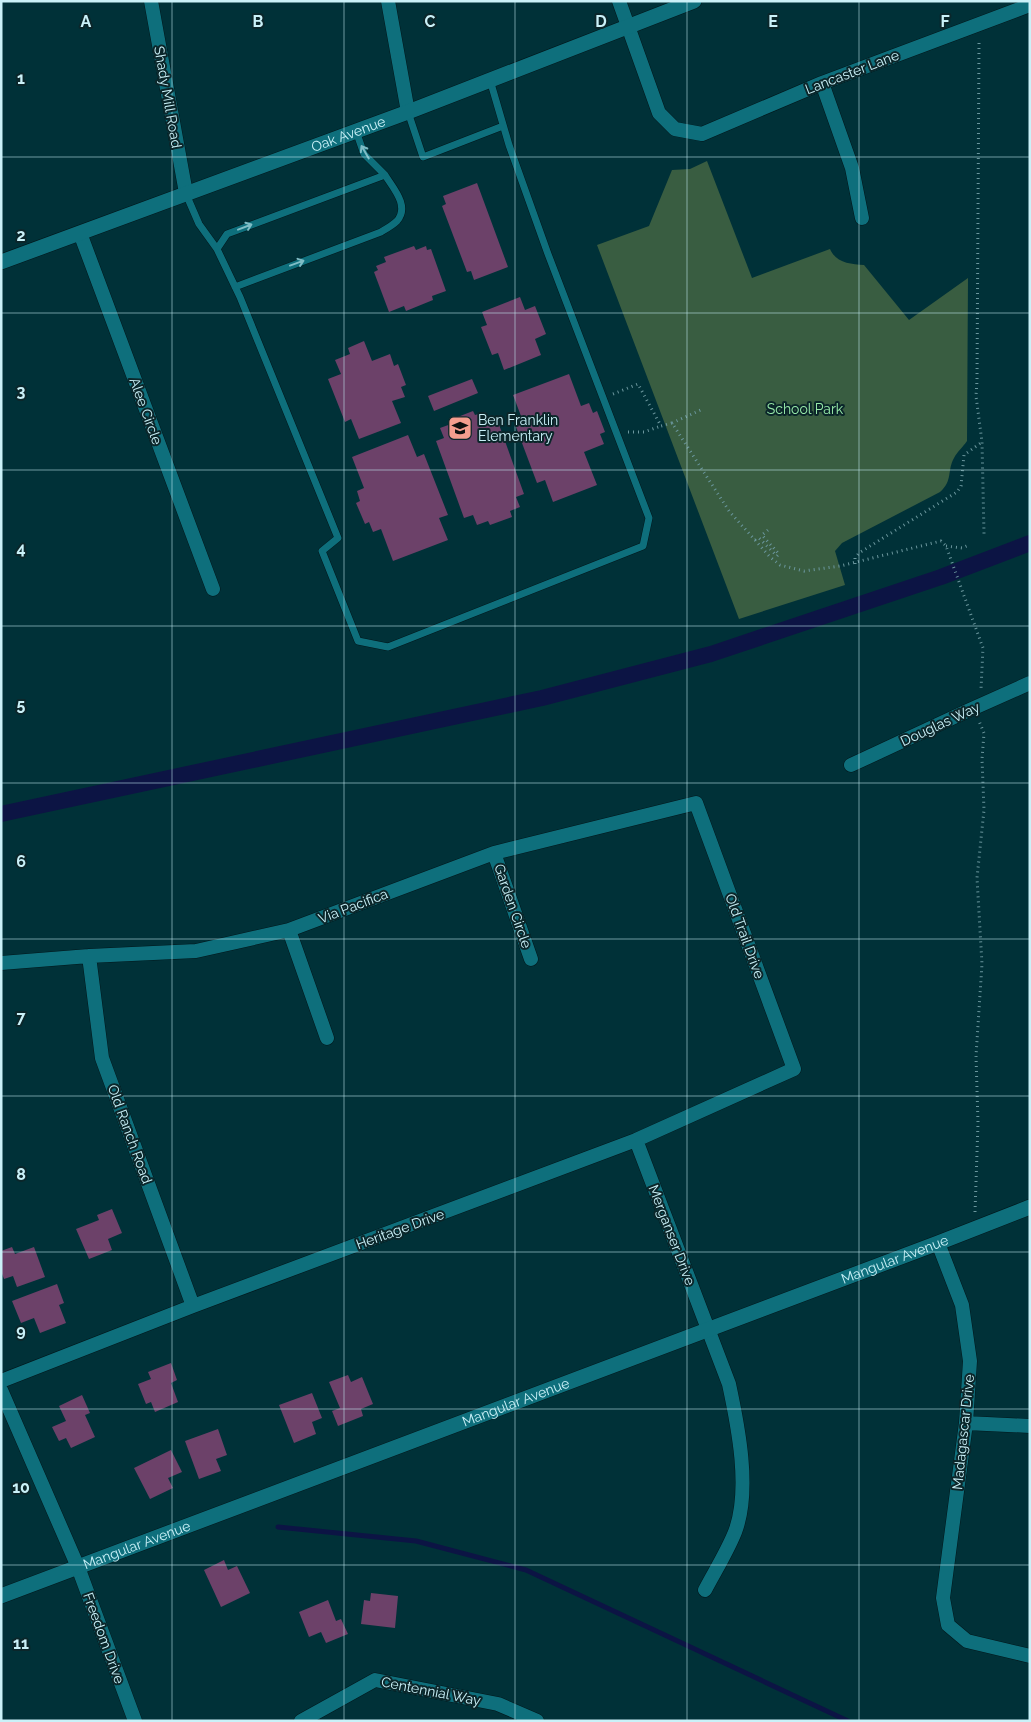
<svg xmlns="http://www.w3.org/2000/svg" width="1031" height="1722" font-family="Raleway,sans-serif">
<rect width="100%" height="100%" fill="#003138"/>
<!-- green -->
<path fill="#395d41" d="M707,161L752,278L830,249C836,263 850,264 864,265L909,320L968,278L967,441C963,447 957,452 954,458C947,470 953,481 940,492L842,543L835,551L845,585L739,619L597,245L649,226L672,170L690,169Z"/>
<g fill="none" stroke-linecap="round" stroke-linejoin="round">
<!-- stream -->
<path stroke="#0c1444" stroke-width="5" d="M278,1527L416,1541L526,1570L848,1721"/>
<!-- canal -->
<path stroke="#0c1444" stroke-width="16" d="M1,814L542,698L711,654L941,577L1030,543"/>
</g>
<!-- building -->
<path fill="#6c4169" d="M477,183L508,267L474,280L471,271L467,272L442,206L446,204L443,196Z
M414,246L416,250L426,246L427,250L431,249L446,291L432,296L433,300L406,311L404,306L389,312L374,272L378,270L376,266L386,262L384,257Z
M520,297L525,310L535,306L546,334L535,339L541,355L504,370L498,353L492,355L481,327L487,325L482,312Z
M364,341L372,361L390,354L394,366L398,364L406,385L401,387L405,397L392,401L401,423L359,439L351,419L345,422L328,379L341,374L335,360L350,354L348,348Z
M569,374L581,406L589,403L593,413L597,411L605,432L600,434L604,444L584,452L597,485L553,502L545,480L537,483L513,419L521,416L513,395Z
M472,379L478,393L434,411L428,396Z
M473,411L475,415L485,412L489,422L497,419L524,494L516,497L520,507L510,511L512,517L490,525L488,521L477,525L473,515L464,518L436,441L444,438L440,428L451,424L450,420Z
M408,435L417,457L424,454L448,515L439,518L448,540L393,561L381,529L373,532L369,522L365,524L356,503L360,501L357,491L364,488L352,457Z
M112,1209L122,1233L108,1239L112,1250L89,1259L76,1229L99,1220L97,1215Z
M12,1247L15,1254L34,1247L45,1277L17,1287L13,1276L4,1279L1,1271V1251Z
M57,1284L64,1303L59,1305L66,1323L40,1333L34,1318L21,1323L12,1301Z
M171,1363L177,1380L171,1383L178,1402L155,1412L151,1402L146,1404L138,1384L151,1379L148,1372Z
M348,1375L351,1382L362,1377L373,1404L361,1409L363,1416L338,1426L332,1411L340,1408L329,1382Z
M312,1393L322,1418L312,1422L316,1434L294,1443L279,1405Z
M82,1395L90,1413L85,1415L95,1437L71,1448L66,1438L59,1441L52,1427L66,1421L59,1406Z
M218,1429L227,1455L216,1459L221,1471L199,1479L185,1441Z
M171,1450L182,1472L168,1478L173,1488L150,1499L134,1468Z
M224,1560L228,1570L237,1566L250,1593L221,1607L204,1570Z
M371,1593L398,1596L395,1628L361,1624L364,1600L370,1601Z
M328,1600L336,1621L341,1619L348,1634L326,1643L321,1632L309,1637L299,1612Z"/>
<g fill="none" stroke-linecap="round" stroke-linejoin="round">
<!-- lane casing -->
<g stroke="#00171b" stroke-width="8">
<path id="lane" d="M408,112L423,157L503,126
M186,194L199,224L217,249L227,234L385,175L364,154L356,131
M217,249L240,297L338,538L322,551L358,641L388,647L643,546L649,518L548,254L509,145L490,80
M235,287L381,232C386,229 393,225 397,221C410,206 393,188 385,175"/>
</g>
<!-- street casing -->
<g stroke="#00171b" stroke-width="15">
<path id="street" d="M151,1L186,193
M388,1L408,112
M619,1L659,113L675,129L702,134L822,83L1030,5
M822,83L852,168L862,218
M80,233L213,589
M851,765L965,712L1030,683
M494,853L531,959
M289,930L327,1038
M89,956L102,1058L193,1306
M1,963L89,956L196,951L289,930L494,853L696,803L794,1069L636,1140L193,1306L1,1381
M636,1140L729,1384C738,1426 751,1490 735,1532C727,1552 715,1571 705,1590
M938,1243L962,1305L970,1361L966,1423L943,1598L948,1625L967,1641L1030,1656
M1,1390L78,1567L135,1721
M966,1423L1030,1426
M301,1721L375,1680L498,1704L537,1721"/>
</g>
<!-- secondary casing -->
<g stroke="#00171b" stroke-width="16">
<g id="secondary">
<path id="s1" d="M1,262L408,112L694,1"/>
<path id="s2" d="M1,1596L938,1243L1030,1207"/>
</g>
</g>
<!-- path -->
<path stroke="#6b979e" stroke-width="3" stroke-dasharray="1 4" stroke-linecap="butt" d="M979,43L977,381L976,396L982,442L984,534
M613,394L638,384L661,426L672,423L729,511L770,557L780,565L804,571L840,566L941,541L946,546L983,648L981,689
M672,423L703,409
M628,432H644L661,426
M755,540L759,538L777,556L779,554L762,535L768,530
M946,546L962,548L969,545
M855,564V558L859,553L957,492L961,486L964,455L982,442
M975,1212L978,1123L976,1056L982,964L977,878L984,810L982,759L984,733L979,721"/>
<!-- lane -->
<use href="#lane" stroke="#0e6f7c" stroke-width="7"/>
<!-- street -->
<use href="#street" stroke="#0e6f7c" stroke-width="14"/>
<!-- secondary -->
<use href="#secondary" stroke="#0e6f7c" stroke-width="15"/>
</g>
<!-- one-way arrows -->
<defs><path id="oneway-shaft" d="M-6 0H5M1.5-3L5.5 0L1.5 3" fill="none" stroke-width="1.6" stroke-linecap="round" stroke-linejoin="round" transform="scale(1.25)"/></defs>
<g stroke="#7fbdc6">
<use href="#oneway-shaft" transform="translate(365 152) rotate(-120)"/>
<use href="#oneway-shaft" transform="translate(245 227) rotate(-21)"/>
<use href="#oneway-shaft" transform="translate(297 263) rotate(-20)"/>
</g>
<!-- grid -->
<path fill="none" stroke="#caf1f8" stroke-width="1" stroke-opacity="0.55" d="M172,1V1721M344,1V1721M515,1V1721M687,1V1721M859,1V1721M1,157H1030M1,313H1030M1,470H1030M1,626H1030M1,783H1030M1,939H1030M1,1096H1030M1,1252H1030M1,1409H1030M1,1565H1030"/>
<!-- icons -->
<defs>
<g id="school-square" transform="scale(1.25)"><rect x="-9" y="-9" width="18" height="18" rx="4" fill="#f59d8e" stroke="#0b262a"/><path d="M0-5L7-2L0 1L-7-2ZM-4 1L0 2.5L4 1V4Q0 6-4 4Z" fill="#111"/></g>
</defs>
<g fill-rule="evenodd">
<use href="#school-square" x="460" y="428"/>
</g>
<g text-anchor="middle" dominant-baseline="central" stroke-width="4" stroke-linejoin="round" paint-order="stroke">
<!-- street labels -->
<g font-size="14" fill="#caf1f8" stroke="#0b262a">
<text transform="translate(852 72) rotate(-21)">Lancaster Lane</text>
<text transform="translate(168 97) rotate(80)">Shady Mill Road</text>
<text stroke="none"><textPath href="#s1" startOffset="370">Oak Avenue</textPath></text>
<text transform="translate(146 411) rotate(70)">Alee Circle</text>
<text transform="translate(940 724) rotate(-25)">Douglas Way</text>
<text transform="translate(353 906) rotate(-21)">Via Pacifica</text>
<text transform="translate(513 906) rotate(71)">Garden Circle</text>
<text transform="translate(745 936) rotate(70)">Old Trail Drive</text>
<text transform="translate(130 1134) rotate(70)">Old Ranch Road</text>
<text transform="translate(400 1229) rotate(-20)">Heritage Drive</text>
<text transform="translate(672 1235) rotate(69)">Merganser Drive</text>
<text stroke="none"><textPath href="#s2" startOffset="955">Mangular Avenue</textPath></text>
<text stroke="none"><textPath href="#s2" startOffset="550">Mangular Avenue</textPath></text>
<text transform="translate(963 1432) rotate(-84)">Madagascar Drive</text>
<text stroke="none"><textPath href="#s2" startOffset="145">Mangular Avenue</textPath></text>
<text transform="translate(104 1638) rotate(70)">Freedom Drive</text>
<text transform="translate(431 1691) rotate(11)">Centennial Way</text>
</g>
<!-- park labels -->
<g font-size="14" fill="#98eaa9" stroke="#0b262a">
<text x="805" y="409">School Park</text>
</g>
<!-- poi labels -->
<g font-size="14" fill="#caf1f8" stroke="#0b262a" text-anchor="start">
<text x="478" y="420">Ben Franklin<tspan x="478" dy="16">Elementary</tspan></text>
</g>
</g>
<g font-size="16" text-anchor="middle" font-weight="bold" fill="#caf1f8" stroke="#0b262a" stroke-width="4" stroke-linejoin="round" paint-order="stroke">
<text x="86" y="27">A</text>
<text x="258" y="27">B</text>
<text x="430" y="27">C</text>
<text x="601" y="27">D</text>
<text x="773" y="27">E</text>
<text x="945" y="27">F</text>
<text x="21" y="84">1</text>
<text x="21" y="241">2</text>
<text x="21" y="397">3</text>
<text x="21" y="554">4</text>
<text x="21" y="710">5</text>
<text x="21" y="867">6</text>
<text x="21" y="1023">7</text>
<text x="21" y="1180">8</text>
<text x="21" y="1336">9</text>
<text x="21" y="1493">10</text>
<text x="21" y="1649">11</text>
</g>
<!-- border -->
<rect width="1031" height="1722" fill="none" stroke="#caf1f8" stroke-width="5"/>
</svg>
